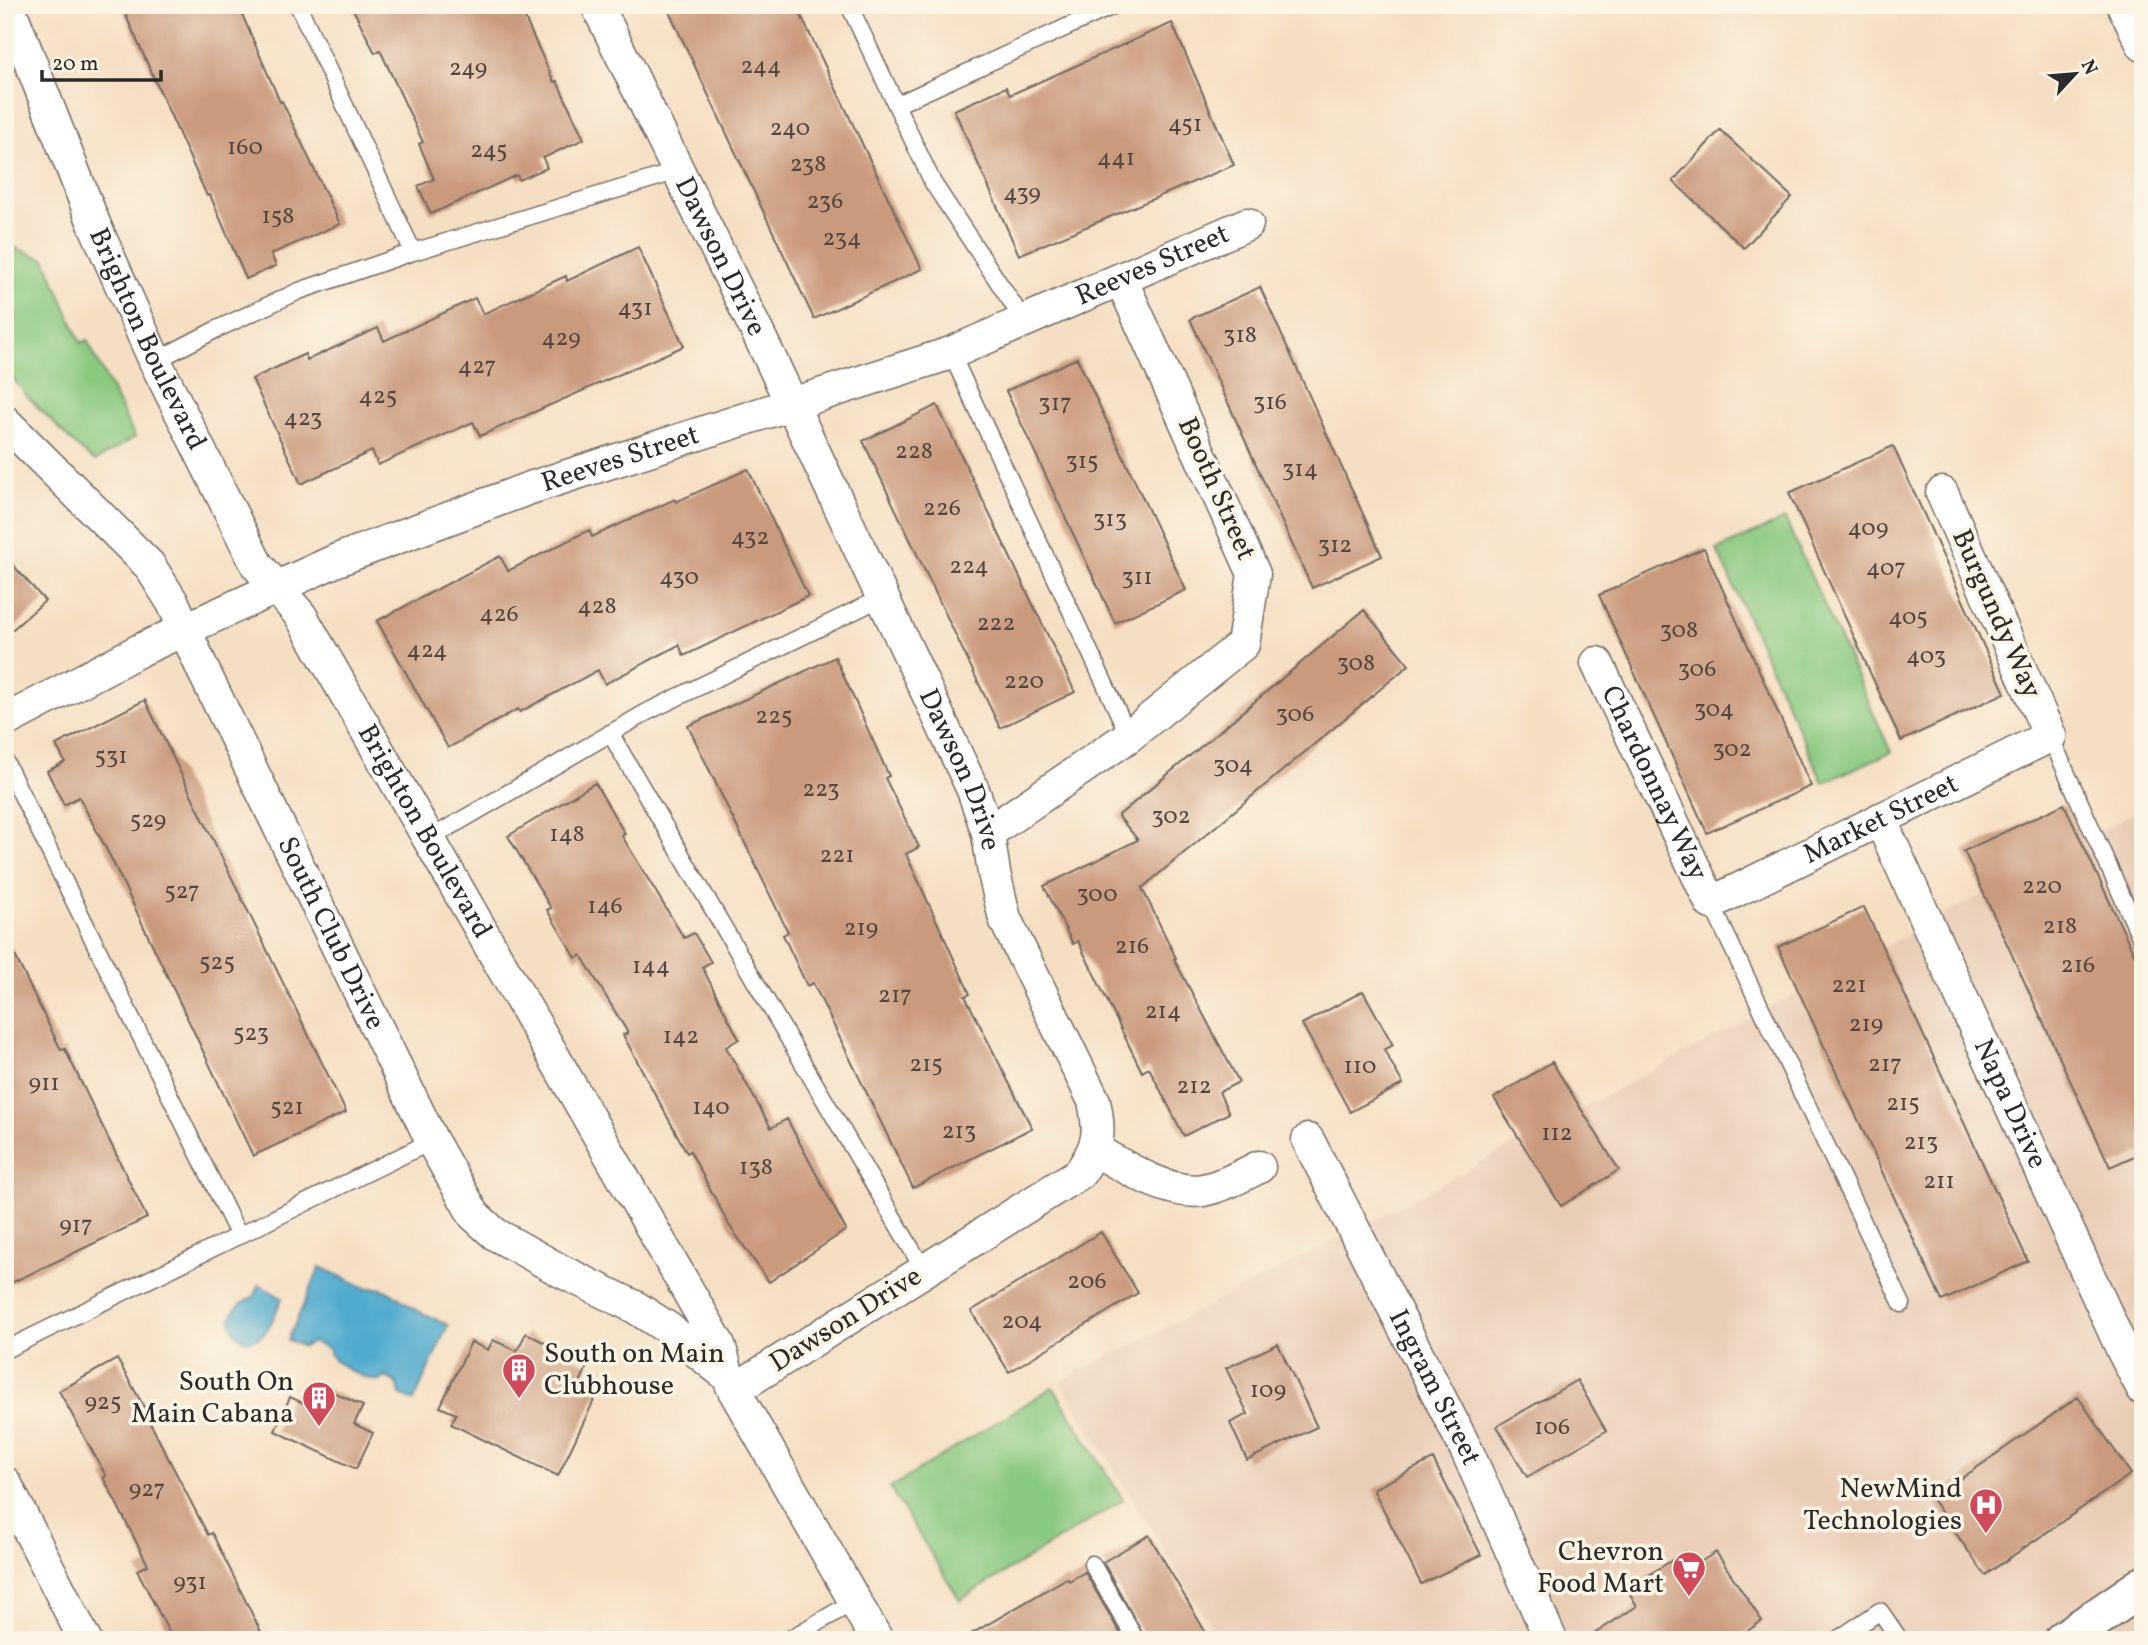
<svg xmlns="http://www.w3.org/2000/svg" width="2148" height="1645" font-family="Vollkorn,serif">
<rect width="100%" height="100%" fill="#fcf5e5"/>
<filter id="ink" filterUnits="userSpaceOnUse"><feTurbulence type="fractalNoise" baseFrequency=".0143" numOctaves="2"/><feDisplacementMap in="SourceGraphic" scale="14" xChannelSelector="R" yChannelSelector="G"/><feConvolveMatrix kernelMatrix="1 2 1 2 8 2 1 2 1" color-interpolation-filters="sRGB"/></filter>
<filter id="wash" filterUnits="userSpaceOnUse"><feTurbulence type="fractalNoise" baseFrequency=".00686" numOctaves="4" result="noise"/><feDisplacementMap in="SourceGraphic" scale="28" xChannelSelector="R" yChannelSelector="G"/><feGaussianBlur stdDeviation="1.57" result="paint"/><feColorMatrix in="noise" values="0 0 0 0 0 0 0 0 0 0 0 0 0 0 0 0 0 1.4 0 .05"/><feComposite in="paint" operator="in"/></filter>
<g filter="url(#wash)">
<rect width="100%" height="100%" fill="#f5dfc3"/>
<!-- built -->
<path fill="#e9ceb7" d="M2143,808V1637L2139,1640H1219L1060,1381L1323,1247Z"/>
<!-- green -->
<path fill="#8ac980" stroke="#5a7a56" stroke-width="2" d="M15,248L45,259L81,343L87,340L135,437L95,461L77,447L27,396L5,369V252Z
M1785,519L1891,752L1823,783L1717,550Z
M1053,1387L1123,1500L960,1600L890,1488Z"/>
<!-- water -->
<path fill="#4faacd" stroke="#3d6a7c" stroke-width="2" d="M320,1267L366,1288H379L392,1293L416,1310L448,1325L414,1401L400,1395L397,1383L384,1376L381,1381C360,1378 343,1369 329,1354L330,1350L313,1342L303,1347L288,1340Z
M259,1285L282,1298C274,1315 269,1341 246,1341C232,1334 224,1316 240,1305C244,1301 250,1300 254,1296C257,1293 258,1289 259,1285Z"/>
<g id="blocks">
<!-- building -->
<path fill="#ca9a7d" d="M121,5H238L280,102L282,101L340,224L271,254L276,266L246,279L210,195L207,196Z
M351,5H519L554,82L557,81L584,139L543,158L547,168L519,180L517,175L431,214L418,186L434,179L419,144L423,142L380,50L375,53Z
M666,5H796L922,269L814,319Z
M1172,23L1234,165L1019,255L954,110L1006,87L1010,95Z
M1720,130L1792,197L1744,248L1673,181Z
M638,247L684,346L480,436L473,422L378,465L372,451L301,484L252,379L305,354L307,360L378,328L384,341L475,298L483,314L566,276L567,281Z
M1260,287L1382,556L1312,588L1190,319Z
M1077,358L1186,590L1115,623L1006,391Z
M937,405L1075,692L1000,728L863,441Z
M1893,446L2005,693L1901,741L1789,493Z
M748,469L808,596L684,656L679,645L605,684L598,670L520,712L518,709L448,748L377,621L500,556L508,571L589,530L592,537L675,499L676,502Z
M1704,548L1811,786L1707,833L1599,595Z
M5,556L45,601L5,636Z
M1364,610L1409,665L1142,888L1176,958L1174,959L1239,1082L1219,1092L1229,1113L1184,1136L1149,1068L1142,1072L1078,941L1073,944L1044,886L1138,840L1118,816Z
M835,657L889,776L885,778L919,847L906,854L970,994L965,996L1032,1128L913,1188L813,983L807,986L783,935L788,932L688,726Z
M145,700L346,1112L253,1156L112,860L79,797L64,805L47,771L65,762L56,745Z
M595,783L625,834L622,836L684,938L694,933L711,962L702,967L739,1039L726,1047L771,1128L787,1119L846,1230L769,1282L729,1225L690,1151L687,1153L623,1035L628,1033L581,955L576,958L547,910L551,908L508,836Z
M2064,804L2143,973V1152L2110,1167L1964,851Z
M1864,907L2028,1261L1942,1301L1778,947Z
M5,935L61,1050L65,1049L147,1218L5,1286Z
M1363,991L1393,1045L1384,1050L1403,1084L1350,1112L1302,1024Z
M1552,1062L1619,1170L1561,1206L1494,1098Z
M1101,1232L1138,1293L1009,1372L971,1311Z
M526,1333L588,1365L580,1383L598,1392L558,1476L451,1424L456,1414L440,1407L471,1342L488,1350L493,1340L517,1351Z
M1278,1344L1317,1427L1247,1460L1230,1423L1248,1414L1226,1368Z
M117,1359L148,1414L146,1415L208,1535L212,1533L265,1640H173L137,1570L148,1565L103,1477L106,1476L59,1391Z
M1577,1380L1606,1431L1527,1477L1497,1426Z
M322,1387L363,1406L354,1424L373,1433L356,1469L275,1431L290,1397L312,1407Z
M2078,1397L2131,1474L1985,1575L1932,1499Z
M1433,1459L1481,1555L1421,1584L1373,1489Z
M1149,1535L1210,1640H1146L1103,1562Z
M1685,1552L1694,1566L1716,1552L1762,1621L1734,1640H1585L1637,1606L1627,1589Z
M1085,1572L1124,1640H961L1067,1578L1069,1581Z"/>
</g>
</g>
<g filter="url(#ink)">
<use href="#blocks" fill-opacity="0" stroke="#726a60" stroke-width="2"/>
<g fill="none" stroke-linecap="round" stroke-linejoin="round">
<!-- service casing -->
<g stroke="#726a60" stroke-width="19">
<path id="service" d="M298,5L413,252
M849,5L933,183L1024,321
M896,105L1115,5
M951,353L1129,736
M155,361L217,329L299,291L413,252L678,171
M610,733L925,1272
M2050,736L2143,943
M5,761L239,1236
M429,839L647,712L883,597
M1711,903L1902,1304
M5,1350L432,1141
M1092,1564L1136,1640
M788,1640L855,1601
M1837,1640L1880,1611L1900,1640"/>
</g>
<!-- minor casing -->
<g stroke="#726a60" stroke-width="35">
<g id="minor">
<path id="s1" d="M8,5L95,226L155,361L257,565L301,616L719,1345C725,1362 725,1373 734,1390L877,1640"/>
<path id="s2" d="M597,5L770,358L973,790L988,833L994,873L1005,919L1094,1101C1101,1134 1099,1145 1080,1173L734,1390"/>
<path d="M2123,5L2143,45"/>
<path id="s3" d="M5,422L149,565L173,603L203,670L432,1141L474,1215L495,1234L561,1271L635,1307L669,1329L724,1373"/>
<path id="s4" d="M1597,663L1711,903L2050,736L1942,493"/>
<path id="s5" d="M5,721L140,650L337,560L530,488L951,353L1247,224"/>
<path id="s6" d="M1880,819L2124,1353L2143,1389"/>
<path d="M988,833L1129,736L1243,644L1254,574L1121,279"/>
<path id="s7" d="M1308,1140L1467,1451L1551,1640"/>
<path d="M1095,1150C1123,1166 1170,1196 1203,1190C1223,1186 1241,1176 1259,1167"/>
<path d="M5,1483L85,1640"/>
</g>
</g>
<!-- secondary casing -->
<g stroke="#726a60" stroke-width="42">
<path id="secondary" d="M2064,1640L2143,1586"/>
</g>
<!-- service -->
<use href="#service" stroke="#fff" stroke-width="16"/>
<!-- minor -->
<use href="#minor" stroke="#fff" stroke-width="32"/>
<!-- secondary -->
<use href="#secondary" stroke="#fff" stroke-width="38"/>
</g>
</g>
<!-- icons -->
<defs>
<g id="building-pin" transform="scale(1.75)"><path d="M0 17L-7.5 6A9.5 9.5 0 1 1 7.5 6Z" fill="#d1495b" stroke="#fcf5e5"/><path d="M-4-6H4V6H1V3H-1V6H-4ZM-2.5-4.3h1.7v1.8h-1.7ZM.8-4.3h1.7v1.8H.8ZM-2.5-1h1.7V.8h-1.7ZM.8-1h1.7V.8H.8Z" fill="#fff"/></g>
<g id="hospital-pin" transform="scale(1.75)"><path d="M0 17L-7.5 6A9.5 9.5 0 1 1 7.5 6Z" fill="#d1495b" stroke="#fcf5e5"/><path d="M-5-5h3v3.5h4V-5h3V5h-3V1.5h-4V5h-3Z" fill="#fff"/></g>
<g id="supermarket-pin" transform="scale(1.75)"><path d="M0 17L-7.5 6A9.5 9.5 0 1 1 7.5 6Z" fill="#d1495b" stroke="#fcf5e5"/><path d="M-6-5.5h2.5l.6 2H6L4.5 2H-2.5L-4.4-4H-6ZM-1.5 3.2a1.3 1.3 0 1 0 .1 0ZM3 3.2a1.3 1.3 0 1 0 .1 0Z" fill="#fff"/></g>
</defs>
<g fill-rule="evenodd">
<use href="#building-pin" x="519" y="1370"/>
<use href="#building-pin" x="319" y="1398"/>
<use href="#hospital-pin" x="1986" y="1505"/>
<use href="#supermarket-pin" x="1689" y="1568"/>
</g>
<g text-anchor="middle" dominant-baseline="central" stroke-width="7" stroke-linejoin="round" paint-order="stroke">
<!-- number labels -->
<g font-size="24" fill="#534740">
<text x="761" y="67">244</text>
<text x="468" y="69">249</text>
<text x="1185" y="125">451</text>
<text x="790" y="129">240</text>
<text x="245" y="148">160</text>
<text x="489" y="151">245</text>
<text x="1116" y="159">441</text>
<text x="808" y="165">238</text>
<text x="1022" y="194">439</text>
<text x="825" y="202">236</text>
<text x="278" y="217">158</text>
<text x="842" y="239">234</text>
<text x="635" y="309">431</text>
<text x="1240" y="336">318</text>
<text x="561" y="339">429</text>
<text x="477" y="367">427</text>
<text x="378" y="397">425</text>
<text x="1270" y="403">316</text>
<text x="1055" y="404">317</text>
<text x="303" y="419">423</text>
<text x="914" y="452">228</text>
<text x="1082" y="462">315</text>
<text x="1300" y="470">314</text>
<text x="942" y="509">226</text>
<text x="1110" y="520">313</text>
<text x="1868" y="529">409</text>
<text x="750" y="538">432</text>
<text x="1335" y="546">312</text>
<text x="969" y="567">224</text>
<text x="1886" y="569">407</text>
<text x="679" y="578">430</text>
<text x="1137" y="578">311</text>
<text x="597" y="607">428</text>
<text x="499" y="615">426</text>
<text x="1908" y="618">405</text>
<text x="996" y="624">222</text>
<text x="1679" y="631">308</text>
<text x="427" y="651">424</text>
<text x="1926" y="657">403</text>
<text x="1356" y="664">308</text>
<text x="1697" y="670">306</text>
<text x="1024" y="682">220</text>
<text x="1714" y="710">304</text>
<text x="1295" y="715">306</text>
<text x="774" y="717">225</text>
<text x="1732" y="750">302</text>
<text x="111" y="757">531</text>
<text x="1233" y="766">304</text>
<text x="821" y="790">223</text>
<text x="1171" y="817">302</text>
<text x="148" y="821">529</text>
<text x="567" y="835">148</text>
<text x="837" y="856">221</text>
<text x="2042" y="887">220</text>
<text x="182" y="892">527</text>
<text x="1097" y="895">300</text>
<text x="605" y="907">146</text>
<text x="2060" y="927">218</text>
<text x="861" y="929">219</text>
<text x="1132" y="947">216</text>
<text x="217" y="963">525</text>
<text x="2078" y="966">216</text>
<text x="651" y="967">144</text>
<text x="1849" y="986">221</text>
<text x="895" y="996">217</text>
<text x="1163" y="1012">214</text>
<text x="1866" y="1025">219</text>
<text x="251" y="1034">523</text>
<text x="681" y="1037">142</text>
<text x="926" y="1065">215</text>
<text x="1885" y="1065">217</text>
<text x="1360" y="1067">110</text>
<text x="44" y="1084">911</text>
<text x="1194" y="1087">212</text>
<text x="1903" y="1104">215</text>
<text x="287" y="1108">521</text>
<text x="711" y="1108">140</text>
<text x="959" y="1132">213</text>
<text x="1557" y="1134">112</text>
<text x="1921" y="1143">213</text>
<text x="756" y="1168">138</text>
<text x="1939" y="1182">211</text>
<text x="76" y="1226">917</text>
<text x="1087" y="1282">206</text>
<text x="1022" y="1322">204</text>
<text x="1268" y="1391">109</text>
<text x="103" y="1403">925</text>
<text x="1552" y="1428">106</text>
<text x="147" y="1490">927</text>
<text x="190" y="1583">931</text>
</g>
<!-- street labels -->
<g font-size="28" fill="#2b2b2b" stroke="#fcf5e5">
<text stroke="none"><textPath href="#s2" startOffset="280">Dawson Drive</textPath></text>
<text stroke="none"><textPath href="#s5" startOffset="1237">Reeves Street</textPath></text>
<text stroke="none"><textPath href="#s1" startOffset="362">Brighton Boulevard</textPath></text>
<text stroke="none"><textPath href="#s5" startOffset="670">Reeves Street</textPath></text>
<text transform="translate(1216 489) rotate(66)">Booth Street</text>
<text transform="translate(1996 614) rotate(66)">Burgundy Way</text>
<text stroke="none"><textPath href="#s2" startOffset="847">Dawson Drive</textPath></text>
<text stroke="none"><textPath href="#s4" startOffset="133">Chardonnay Way</textPath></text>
<text stroke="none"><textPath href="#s4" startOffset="455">Market Street</textPath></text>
<text stroke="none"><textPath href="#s1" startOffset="929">Brighton Boulevard</textPath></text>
<text stroke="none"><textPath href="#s3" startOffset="614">South Club Drive</textPath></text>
<text stroke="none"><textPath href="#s6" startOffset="313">Napa Drive</textPath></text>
<text transform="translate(846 1320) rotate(-32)">Dawson Drive</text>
<text stroke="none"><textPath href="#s7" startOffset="278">Ingram Street</textPath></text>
</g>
<!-- poi labels -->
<g font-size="28" fill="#2b2b2b" stroke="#fcf5e5" text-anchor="end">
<text x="544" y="1354" text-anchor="start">South on Main<tspan x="544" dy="32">Clubhouse</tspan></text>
<text x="294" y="1382">South On<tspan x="294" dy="32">Main Cabana</tspan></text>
<text x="1962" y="1489">NewMind<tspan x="1962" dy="32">Technologies</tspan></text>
<text x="1664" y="1552">Chevron<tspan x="1664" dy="32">Food Mart</tspan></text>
</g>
</g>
<!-- margin -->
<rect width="2148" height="1645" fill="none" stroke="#fcf5e5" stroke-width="28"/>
<!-- north arrow -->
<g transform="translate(2075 74) rotate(64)" stroke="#fcf5e5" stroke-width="5" paint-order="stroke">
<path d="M0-5L12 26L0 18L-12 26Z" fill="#2b2b2b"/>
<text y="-10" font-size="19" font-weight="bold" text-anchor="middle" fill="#2b2b2b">N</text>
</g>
<!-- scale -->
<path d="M42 70v10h119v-10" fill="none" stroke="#2b2b2b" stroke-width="3.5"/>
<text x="52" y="70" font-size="21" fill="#2b2b2b" stroke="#fcf5e5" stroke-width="5" paint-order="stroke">20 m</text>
</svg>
